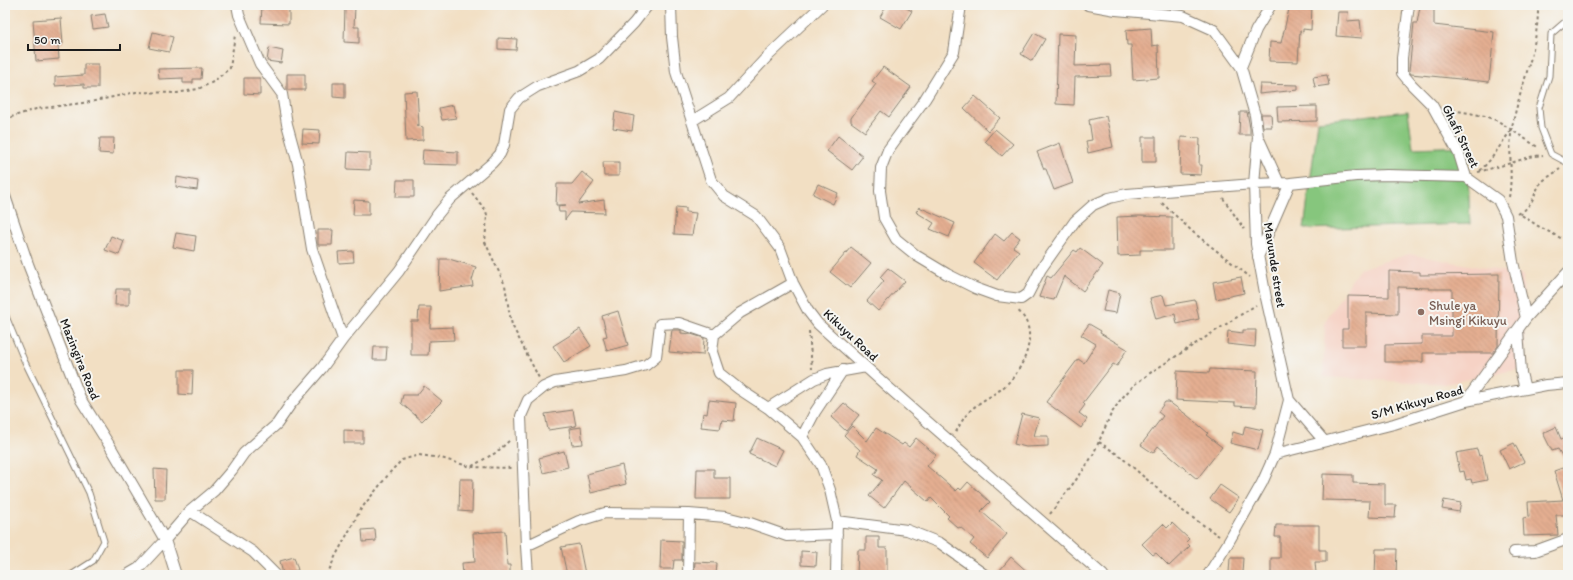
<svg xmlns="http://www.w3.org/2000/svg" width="1573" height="580" font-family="Itim,sans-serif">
<defs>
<pattern id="building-back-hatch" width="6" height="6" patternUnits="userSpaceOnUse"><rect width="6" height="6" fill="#e4ae91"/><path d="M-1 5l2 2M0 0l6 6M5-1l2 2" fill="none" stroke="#c3957c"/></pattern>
</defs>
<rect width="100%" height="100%" fill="#f6f6f2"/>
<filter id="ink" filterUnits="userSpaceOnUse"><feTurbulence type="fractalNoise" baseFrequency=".025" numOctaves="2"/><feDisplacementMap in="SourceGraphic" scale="8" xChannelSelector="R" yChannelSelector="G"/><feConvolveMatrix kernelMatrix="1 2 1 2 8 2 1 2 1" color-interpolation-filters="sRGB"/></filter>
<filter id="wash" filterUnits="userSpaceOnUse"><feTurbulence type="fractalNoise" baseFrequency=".012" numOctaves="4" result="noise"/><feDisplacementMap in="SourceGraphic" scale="16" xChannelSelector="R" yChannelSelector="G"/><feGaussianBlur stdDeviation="0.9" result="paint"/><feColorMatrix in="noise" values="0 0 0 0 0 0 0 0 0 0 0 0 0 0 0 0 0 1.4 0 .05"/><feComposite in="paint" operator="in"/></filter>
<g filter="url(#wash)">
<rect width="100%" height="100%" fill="#f2dfc3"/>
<!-- built -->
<path fill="#f6d2c5" d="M1409,254L1523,275L1525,368L1445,384L1323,377L1325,321L1359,269Z"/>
<!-- garden -->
<path fill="#86c67d" stroke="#51714c" d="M1408,111L1413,148L1467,146L1470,224L1304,229L1318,121Z"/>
<g id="blocks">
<!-- building -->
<path fill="url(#building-back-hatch)" d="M262,5H289V24L261,23Z
M887,5H901L912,11L901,29L880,17Z
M1290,5H1312L1311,30L1303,29V32L1300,31L1298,62L1269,61L1270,42L1281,43Z
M345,7H355L354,27H359V43L344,42Z
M1420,7L1434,8V25L1494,32L1489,82L1411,74L1409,71L1414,23H1417Z
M1338,12H1348L1347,21L1360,20L1362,38L1336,36Z
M105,14L108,27L93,29L91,16Z
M61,18L63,44H58L59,59L36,61L33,20Z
M1151,28L1152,46L1158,45L1159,78L1133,80L1131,45H1127L1126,30Z
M153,32L173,37L169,52L149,48Z
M1034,33L1045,39L1032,61L1021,54Z
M1058,34L1076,35L1075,66L1110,65L1111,76L1075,77L1074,105L1056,104Z
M498,38L517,39L516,50L498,49Z
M269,48L283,51L281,63L267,61Z
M84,64H98V88H84V84L55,86V77L84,75Z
M883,67L911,87L889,117L881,111L865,132L851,122V118L876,84L872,81Z
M202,68L201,79H193V83H183V78L159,79L158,69Z
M287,74H305V90H287Z
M1327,75L1329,85L1315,87L1313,77Z
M244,78H260V95L244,94Z
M333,83H345V98L333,97Z
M1260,84L1298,85V90L1259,94Z
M417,91L419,125H416L423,127V140L406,141L404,92Z
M975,96L1000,118L988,131L964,108Z
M453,105L456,118L442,120L439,108Z
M1317,106V121L1278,122L1277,107Z
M615,112L634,116L632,131L613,128Z
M1240,112H1247L1250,128V135H1239Z
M1261,114H1271L1272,127H1263Z
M1106,116L1113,147L1088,153L1086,141L1092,140L1089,120Z
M303,129L320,130L319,144L302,143Z
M995,129L1013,144L1002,156L985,141Z
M838,136L863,156L852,170L827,151Z
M1142,137H1156V162H1142Z
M1181,137L1200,138L1199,165H1202L1201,175L1180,174Z
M100,138H114L113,154L99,153Z
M1060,143L1073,183L1054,190L1046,169H1044L1037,152Z
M423,150L458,152V165L422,164Z
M348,152L370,153V170L347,169Z
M603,162H619V176H604Z
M582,172L594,182L578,204L604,200L605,213L571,212L565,220V212H559L558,206L566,205H556L557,184H572Z
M177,177L198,181L197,190L176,187Z
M397,180H414V197H396Z
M818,184L838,193L833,204L813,194Z
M354,200L369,201V215H353Z
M676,207L686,208V212L696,213L692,235L674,234Z
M919,207L955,223L949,237L930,229L934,223L916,212Z
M1139,216L1172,217V250H1140V255L1118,256L1117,217Z
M318,230H333L332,245H318Z
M1012,232L1020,238L1013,247L1019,251L997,280L974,263L995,234L1004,241Z
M176,233L196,236L194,251L173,247Z
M111,236L124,241L119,255L105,250Z
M851,247L871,263L850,288L830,272Z
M1080,248L1103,265L1083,291L1064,276L1054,300L1039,297L1047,276L1051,278L1074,250L1077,252Z
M353,251L354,262L339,263L338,252Z
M440,259H449L476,267L472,280L473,286L439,291Z
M888,268L905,281L878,311L867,301L884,281L880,277Z
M1389,271L1420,272V275L1499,274L1498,346L1493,353H1423V362H1385V345L1422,344V336H1452V289H1429V288L1398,287V314L1366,313V346H1342V329H1348V296L1389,297Z
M1241,277L1244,293L1216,299L1213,282Z
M116,289H129V305H115Z
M1108,290L1120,293L1116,313L1103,311Z
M1163,295L1166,305L1195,300L1199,319L1177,324L1175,314L1156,319L1150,298Z
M419,307H431L430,328L453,327L454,340L429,341L428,355H411V321H418Z
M618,311L628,345L607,351L603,337L607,336L602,316Z
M1089,324L1101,331L1100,333L1127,349L1117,366L1113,364L1083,403L1085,405L1079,413L1087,419L1081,428L1046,402L1078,359L1084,363L1096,344L1081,335Z
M580,329L591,346L564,362L553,346Z
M672,330H681V333L691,334L704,338L703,355L669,352Z
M1243,330H1256L1255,347L1227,344L1228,331L1243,333Z
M374,347H387L386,360H373Z
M1210,369L1257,371L1256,407L1235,406V403L1176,400L1177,371L1209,373Z
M179,370H193L192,395L179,394Z
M424,386L442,401L422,421L401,403L403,395H417Z
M709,400L736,403L734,421L722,420L720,429L701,427L703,413L707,414Z
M1165,402H1169L1187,415L1208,433L1206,435L1222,447L1197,479L1158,446L1153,453L1141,445L1163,416L1158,412Z
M844,403L859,415L846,431L831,417Z
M573,410L576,426L548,430L545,414Z
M1022,414L1039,418L1034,436H1048V446L1026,447L1014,444Z
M852,426L867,441L876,428L902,445L904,443L909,447L916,438L936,455L927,466L956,491L959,488L961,490L968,482L990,502L981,511L1007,534L987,558L970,544L974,539L960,527L958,528L947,518L949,516L931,498L928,502L904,481L884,508L869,496L882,480L874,475L878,469L857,455L860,450L844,435Z
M1245,426L1263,430L1258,450L1230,443L1233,432L1243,435Z
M581,427L583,444L572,445L569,429Z
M1556,427L1561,439L1564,438L1568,448V466L1558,449L1552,451L1543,433Z
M344,430L363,431V443H344Z
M757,438L783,450L775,466L749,454Z
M1514,443L1524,462L1509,469L1500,450Z
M1477,449L1479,456L1482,455L1487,480L1472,483L1471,479L1466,480L1464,471L1460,472L1456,453Z
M564,451L568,467L543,473L539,458Z
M622,465L626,484L591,493L587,474Z
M1568,466V515H1556L1558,535L1524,536L1523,518L1529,517L1528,502L1563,500L1554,471Z
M154,469L166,470L165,499H155Z
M697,469H714V478H730V499H696Z
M1323,474L1353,475V483L1385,484V505H1396L1395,518L1369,517L1370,501L1322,500Z
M460,479H473L472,512L459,511Z
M1220,485L1239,498L1229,512L1210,499Z
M1444,500L1461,503L1459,512L1442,509Z
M1172,523L1189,539L1186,542L1190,546L1169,566L1156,553L1153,555L1142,544L1163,524L1167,528Z
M1276,525H1319V550H1326V562H1315L1316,573L1271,575V558H1280V537H1275Z
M375,529L376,541L363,542L362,530Z
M505,531L507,565H510V575H463L462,563L475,562L473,533Z
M866,537H879V548H887V575H857L858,550H866Z
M661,540L682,541V560H674L673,569H660Z
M579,544L585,574L567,575L561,547Z
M1376,549H1397L1396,575H1375Z
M801,551L817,552L816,566L801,565Z
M294,557L298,570L283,574L280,561Z
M1011,557L1031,575H1004L999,571Z
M1230,558H1243L1242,573H1229Z
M695,562L717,563L716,575H694Z"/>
</g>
</g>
<g filter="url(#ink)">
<use href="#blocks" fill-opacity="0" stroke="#877e70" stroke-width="1"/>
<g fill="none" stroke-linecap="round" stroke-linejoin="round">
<!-- lane casing -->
<g stroke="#877e70" stroke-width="7">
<path id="lane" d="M1568,21H1566L1551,34L1549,76L1539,108L1541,128L1551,154L1564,161L1568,162
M5,314L24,360L89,493L104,541L93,561L71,575"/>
</g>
<!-- street casing -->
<g stroke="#877e70" stroke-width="12">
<path id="street" d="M237,5L239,15L260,64L282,94L287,124L298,164L312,249L343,339
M671,5L672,37L676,72L711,180L724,196L756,216L780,248L793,283L808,311L818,324L889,388L1103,575
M961,5L954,52L925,99L888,150L881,168L880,191L884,218L896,239L917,256L947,274L975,288L997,296L1021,299L1028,294L1041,269L1075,221L1093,205L1109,198L1127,194L1254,184L1290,183L1356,176L1387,175L1466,177
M1088,5L1116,10L1183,16L1214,30L1241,67L1255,115L1258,137L1254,184L1256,244L1266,298L1289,400L1275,454L1262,483L1228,543L1208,575
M1409,5L1402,58V73L1412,85L1432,105L1459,154L1466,177L1498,200L1506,216L1513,262L1526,318
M1241,67L1256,30L1271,5
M692,121L729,98L766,58L822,5
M1259,139L1279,183
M5,196L28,264L81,400L113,451L165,540L139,568L127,575
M1258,257L1290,183
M793,283L740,313L714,335L712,352L719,373L739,389L768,408L802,437L821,465L830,490L837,521L836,575
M1518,330L1521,373L1525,389
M1289,400L1324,441
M1466,401L1526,318L1568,272
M768,408L814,379L827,374L866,367
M802,437L815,412L843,370
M1275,454L1394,424L1466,401L1546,385L1568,383
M190,511L253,552L276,575
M837,521L907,530L940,543L985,575
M526,546L579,521L605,513L689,514L726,517L750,523L787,536L837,534
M1514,552L1535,551L1568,539
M176,575L165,540L190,511L214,491L232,470L244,453L277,424L290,405L322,368L343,339L399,271L437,215L450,199L492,163L500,154L504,145L510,109L519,98L538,86L579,71L599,59L634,23L648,5
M528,575L526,546L521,416L528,400L544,387L555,382L626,371L646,365L656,357L660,324L679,323L714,335
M688,575L689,514"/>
</g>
<!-- path -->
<path stroke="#877e70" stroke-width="2" stroke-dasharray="3 3" stroke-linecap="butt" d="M1447,109L1485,116L1498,121L1539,148
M5,119L36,109L90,102L136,92L177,93L198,89L213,82L230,68L235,35
M1480,171L1491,159L1511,130
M1478,172L1511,163L1529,157L1543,155
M472,193L486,211L487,215L485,242L505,285L509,311L512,325L539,378
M1509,197C1513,174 1508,150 1512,127C1520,86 1539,48 1538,5
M1223,198L1244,229
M1162,203L1194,233L1250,277
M1517,212L1538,226L1568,242
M1520,215L1531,203L1539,185L1544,180L1560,169
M809,331L812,369
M956,432C960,424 965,415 972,409C983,399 997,394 1007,384C1025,367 1041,329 1017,310
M1099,442L1120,456L1183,511L1219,536
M472,466L497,452L511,439
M1050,514L1082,472L1093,455L1111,414L1121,399L1135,384L1153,371L1256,305
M327,575L335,557L361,509L392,470L402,460L419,455L441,458L471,467L513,468"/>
<!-- lane -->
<use href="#lane" stroke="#fff" stroke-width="5"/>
<!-- street -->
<use href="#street" stroke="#fff" stroke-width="10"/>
</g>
</g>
<!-- markers -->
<circle fill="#8d6e63" stroke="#f6f6f2" stroke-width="1.5" cx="1421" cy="312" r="4"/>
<g text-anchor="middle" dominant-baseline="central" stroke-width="4" stroke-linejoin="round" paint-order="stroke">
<!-- street labels -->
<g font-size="13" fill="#1c1c1c" stroke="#f6f6f2">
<text transform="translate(1461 136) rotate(64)">Ghafi Street</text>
<text transform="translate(1275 265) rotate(81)">Mavunde street</text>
<text transform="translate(851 335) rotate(43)">Kikuyu Road</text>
<text transform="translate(80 359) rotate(68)">Mazingira Road</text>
<text transform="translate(1417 402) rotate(-16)">S/M Kikuyu Road</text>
</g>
<!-- education labels -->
<g font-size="13" fill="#785e54" stroke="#f6f6f2" text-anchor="start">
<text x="1429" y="305">Shule ya<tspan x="1429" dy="15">Msingi Kikuyu</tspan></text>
</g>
</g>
<!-- margin -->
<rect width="1573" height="580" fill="none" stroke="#f6f6f2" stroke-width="20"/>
<!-- scale -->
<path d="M28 44v6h92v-6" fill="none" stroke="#1c1c1c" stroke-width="2"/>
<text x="34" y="44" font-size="12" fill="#1c1c1c" stroke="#f6f6f2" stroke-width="3" paint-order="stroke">50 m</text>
</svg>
